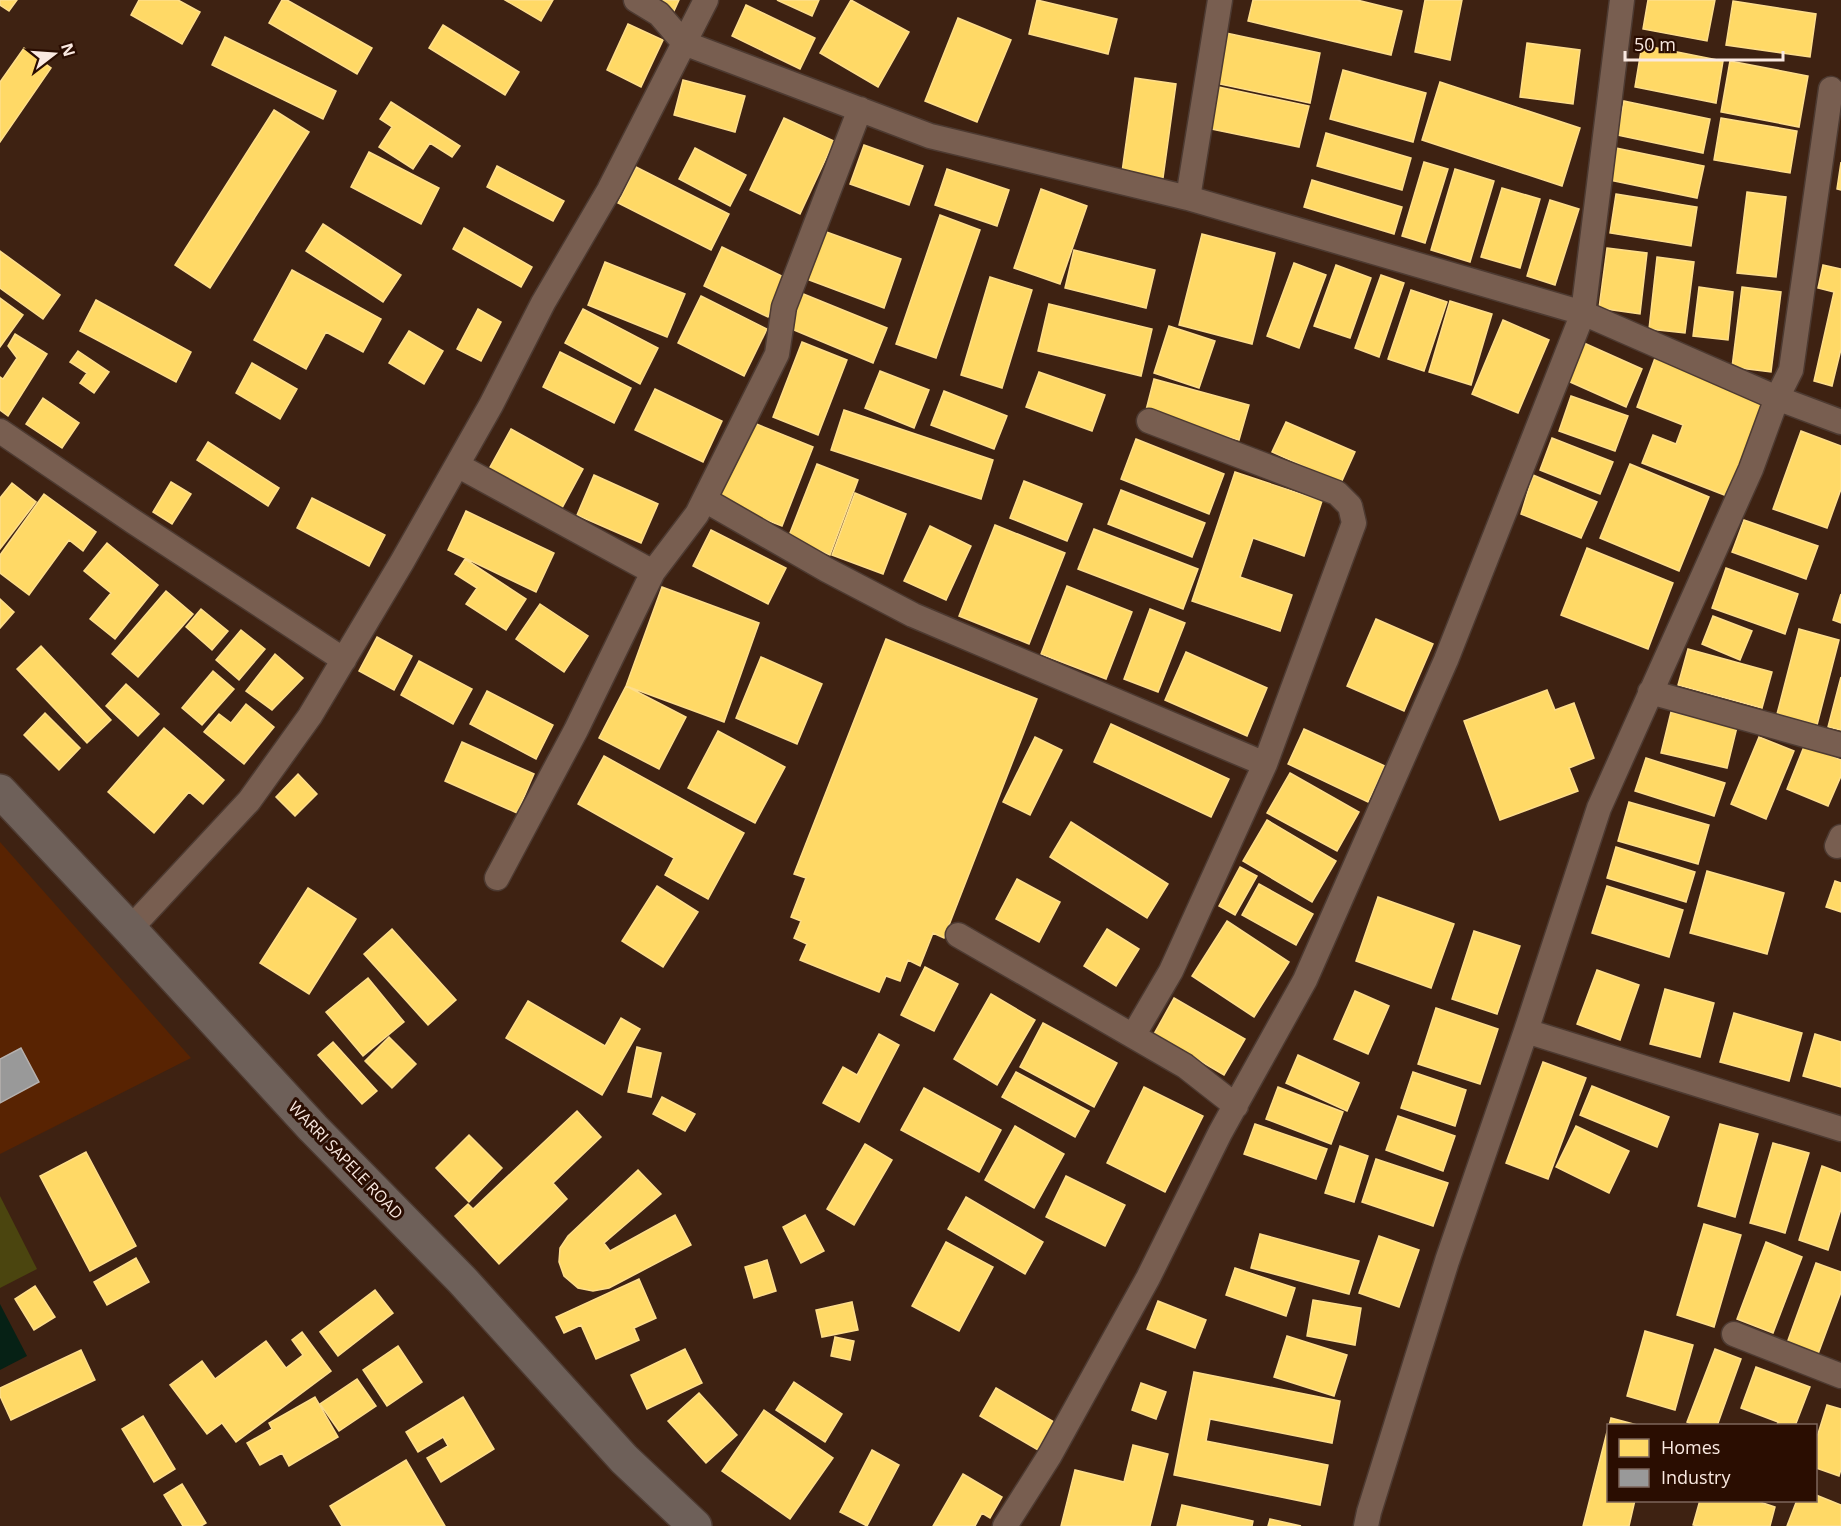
<svg xmlns="http://www.w3.org/2000/svg" width="1841" height="1526" font-family="'Open Sans',sans-serif">
<rect width="100%" height="100%" fill="#3e2212"/>
<!-- built -->
<path fill="#582302" d="M0,842L191,1058L0,1154Z"/>
<!-- green -->
<path fill="#4b450f" d="M0,1196L37,1269L0,1288Z"/>
<!-- water -->
<path fill="#062115" d="M0,1304L27,1356L0,1370Z"/>
<!-- homes -->
<path fill="#ffd966" stroke="#fede8b" stroke-width="1.5" d="M0,0H17L9,11L0,5Z
M139,0H178L200,12L182,44L131,15Z
M282,0H287L372,48L357,74L269,23Z
M505,0H553L541,21Z
M653,0H679L674,11Z
M777,0H819L812,16Z
M851,0L909,32L878,87L820,53Z
M1037,0L1117,19L1108,54L1029,34Z
M1253,0H1357L1402,11L1391,55L1248,21Z
M1425,0H1462L1450,60L1415,52Z
M1648,0H1715L1707,41L1643,29Z
M1733,1L1816,14L1810,57L1726,45Z
M746,5L815,38L800,69L732,36Z
M958,18L1011,40L977,122L925,101Z
M628,24L663,40L641,87L607,70Z
M443,25L519,72L505,95L429,48Z
M1226,33L1320,53L1310,103L1215,83Z
M225,37L336,91L323,119L212,65Z
M1527,43L1580,50L1573,104L1520,97Z
M1642,45L1723,61L1716,103L1635,87Z
M24,48L51,68L0,142V82Z
M1730,61L1808,76L1799,127L1721,112Z
M1343,70L1426,93L1413,142L1330,119Z
M1135,78L1176,84L1163,178L1122,172Z
M683,80L745,96L735,132L674,115Z
M1440,82L1580,128L1562,186L1422,140Z
M1214,86L1309,106L1299,147L1206,128Z
M1624,101L1710,119L1703,153L1617,135Z
M391,102L460,146L452,157L430,143L413,169L379,147L392,127L380,119Z
M274,110L309,132L210,288L175,265Z
M784,118L834,141L800,214L750,190Z
M1721,118L1797,131L1790,173L1714,160Z
M1326,133L1411,158L1402,190L1317,166Z
M864,145L923,166L909,205L850,184Z
M695,148L746,175L730,206L679,179Z
M1616,148L1704,166L1697,198L1609,180Z
M369,152L439,188L421,224L351,187Z
M1424,162L1448,169L1425,243L1402,236Z
M1841,162V190L1837,189Z
M497,166L564,201L553,221L487,187Z
M636,167L729,214L711,250L618,203Z
M947,169L1009,190L997,226L935,205Z
M1455,169L1494,181L1470,262L1431,250Z
M1312,180L1402,207L1394,234L1304,207Z
M1502,188L1540,199L1520,268L1481,257Z
M1041,189L1087,206L1060,284L1014,268Z
M1747,192L1786,197L1776,277L1737,273Z
M1616,194L1697,207L1691,246L1610,233Z
M1550,200L1579,209L1555,285L1527,276Z
M940,215L980,230L936,358L896,344Z
M323,224L401,275L383,302L306,251Z
M464,228L532,267L521,287L453,249Z
M821,230L901,259L884,308L804,278Z
M1202,234L1275,253L1252,344L1179,325Z
M722,247L786,278L768,317L704,286Z
M1607,248L1647,253L1640,314L1599,308Z
M1074,250L1155,270L1146,308L1065,288Z
M0,251L60,295L43,319L0,288Z
M1657,257L1694,262L1685,333L1649,329Z
M605,262L685,294L667,337L588,305Z
M1294,263L1326,275L1299,348L1267,336Z
M1336,265L1371,278L1350,338L1314,326Z
M1823,265L1841,269V349L1832,386L1814,381L1834,292L1818,288Z
M292,270L381,319L363,352L326,332L306,369L254,340Z
M1381,275L1404,283L1379,357L1355,348Z
M990,277L1032,290L1002,388L961,375Z
M1699,287L1733,292L1728,340L1693,336Z
M1742,287L1781,292L1771,372L1732,367Z
M1411,290L1447,302L1424,371L1388,359Z
M801,293L887,328L873,363L787,327Z
M701,296L767,329L744,376L678,343Z
M0,298L23,315L0,347Z
M96,300L191,352L176,382L80,331Z
M1450,301L1492,314L1471,385L1429,372Z
M1049,304L1152,329L1141,376L1038,351Z
M478,309L501,322L481,361L457,349Z
M583,309L658,348L640,384L565,343Z
M1503,320L1549,340L1518,413L1472,394Z
M1169,326L1215,341L1199,388L1154,373Z
M409,331L443,351L424,384L389,363Z
M15,334L47,354L8,416L0,410V377L3,379L17,358L8,346Z
M802,342L847,360L818,435L773,417Z
M1584,343L1642,369L1626,407L1568,381Z
M78,351L109,372L94,393L80,383L87,373L70,362Z
M560,352L631,388L614,423L543,387Z
M1655,358L1769,402L1732,498L1642,463L1653,435L1676,444L1683,425L1637,407Z
M252,363L297,389L280,419L236,393Z
M880,371L929,390L914,428L865,408Z
M1039,372L1105,395L1092,431L1026,407Z
M1154,379L1249,405L1239,440L1145,414Z
M655,389L722,421L703,462L635,430Z
M944,391L1007,416L994,449L931,425Z
M1571,396L1628,416L1615,451L1559,431Z
M43,398L79,423L62,448L26,424Z
M844,410L993,460L981,499L831,450Z
M749,421L813,447L782,526L718,501Z
M1286,422L1355,452L1341,483L1272,452Z
M511,429L583,469L562,508L489,469Z
M1801,431L1841,446V489L1827,528L1773,509Z
M1552,438L1613,462L1600,494L1540,470Z
M1136,439L1224,474L1209,514L1121,479Z
M208,442L279,488L268,506L197,460Z
M817,464L858,480L830,555L788,538Z
M1630,464L1709,497L1679,571L1600,538Z
M1235,472L1322,501L1304,556L1253,538L1240,577L1292,595L1280,631L1192,601Z
M594,475L658,504L641,543L577,515Z
M1533,475L1597,502L1581,538L1521,514Z
M1024,481L1082,504L1067,541L1010,518Z
M171,482L191,494L172,524L153,512Z
M12,483L36,502L0,549V498Z
M1121,490L1205,523L1192,557L1108,524Z
M855,493L906,514L883,574L832,555Z
M44,494L96,532L83,551L69,540L29,595L0,573V555Z
M312,498L385,535L369,566L297,528Z
M466,511L554,553L536,592L448,550Z
M1744,520L1818,546L1806,579L1732,552Z
M995,525L1065,553L1029,644L959,616Z
M930,526L971,546L946,600L904,581Z
M1094,529L1198,569L1183,609L1078,569Z
M711,530L786,568L768,604L693,566Z
M107,543L158,585L115,639L90,619L111,593L84,571Z
M1587,548L1673,583L1648,649L1561,615Z
M465,559L526,599L506,630L466,604L477,588L455,574Z
M1726,568L1798,594L1785,634L1712,608Z
M1067,586L1132,612L1106,679L1041,654Z
M662,587L759,623L724,722L626,686Z
M166,591L193,614L138,677L112,654Z
M1841,594V623L1833,620Z
M0,599L14,612L0,628Z
M540,604L588,636L564,672L516,639Z
M201,609L228,631L212,650L186,627Z
M1150,609L1185,623L1158,692L1124,679Z
M1713,616L1752,631L1740,660L1702,644Z
M1376,619L1433,644L1404,711L1347,686Z
M1799,629L1839,640L1817,725L1777,714Z
M241,630L265,649L239,680L216,660Z
M377,637L412,656L394,690L359,671Z
M886,639L1037,699L944,938L933,933L920,966L908,960L900,981L886,976L879,992L800,960L807,944L794,938L801,921L791,917L806,878L794,874Z
M41,646L111,720L87,743L17,669Z
M1688,649L1772,672L1762,708L1678,685Z
M1186,652L1267,688L1247,736L1165,700Z
M275,654L303,678L272,710L246,691Z
M761,657L822,684L797,744L736,718Z
M419,661L472,689L453,724L401,695Z
M213,671L234,689L202,725L182,708Z
M1841,677V730L1828,727Z
M126,684L159,714L138,736L106,706Z
M626,686L686,717L659,769L599,738Z
M1547,690L1555,710L1574,703L1594,758L1569,768L1578,791L1500,820L1464,721Z
M487,691L553,725L536,759L470,724Z
M246,704L274,727L244,764L204,732L219,714L231,723Z
M1671,712L1737,727L1727,768L1661,753Z
M45,713L80,748L59,770L24,735Z
M1111,724L1229,779L1211,817L1094,762Z
M164,728L224,780L203,804L189,792L154,833L108,792Z
M1304,729L1385,766L1368,802L1288,764Z
M718,731L785,767L755,823L688,788Z
M1035,737L1062,750L1030,815L1003,802Z
M1759,737L1794,751L1766,819L1731,804Z
M462,742L534,774L517,813L445,781Z
M1805,744L1841,760V776L1828,806L1787,789Z
M604,756L744,833L708,899L665,875L674,858L578,804Z
M1646,758L1725,783L1714,816L1635,791Z
M1290,773L1359,812L1337,851L1267,813Z
M298,774L317,794L295,816L276,797Z
M1629,802L1709,825L1698,864L1618,841Z
M1267,820L1336,861L1312,902L1243,861Z
M1071,822L1168,884L1147,918L1050,857Z
M1616,847L1695,872L1686,902L1607,878Z
M1240,867L1257,876L1235,915L1219,906Z
M1707,871L1784,893L1767,954L1690,933Z
M1017,879L1060,902L1039,942L996,919Z
M1835,881L1841,883V912L1826,907Z
M1259,884L1313,914L1296,945L1242,915Z
M657,886L698,912L663,967L622,941Z
M1607,886L1683,910L1669,957L1592,933Z
M308,888L356,919L309,994L260,963Z
M1378,897L1454,924L1431,988L1356,961Z
M1227,921L1289,962L1254,1017L1192,976Z
M392,929L456,1000L428,1025L364,954Z
M1107,929L1139,949L1116,986L1084,966Z
M1474,931L1520,946L1497,1014L1452,999Z
M925,967L958,984L934,1031L901,1015Z
M1597,970L1639,985L1620,1040L1577,1024Z
M368,978L404,1022L363,1056L326,1012Z
M1665,989L1714,1003L1700,1057L1650,1044Z
M1355,991L1389,1006L1368,1054L1334,1039Z
M991,994L1035,1020L997,1085L954,1059Z
M1174,998L1245,1039L1224,1075L1154,1034Z
M528,1001L605,1046L621,1018L640,1029L602,1095L506,1038Z
M1436,1008L1498,1029L1480,1084L1418,1064Z
M1734,1013L1802,1033L1789,1081L1720,1062Z
M1043,1023L1117,1063L1094,1107L1020,1067Z
M879,1034L899,1045L859,1122L823,1103L843,1067L857,1075Z
M1815,1034L1841,1042V1087L1803,1076Z
M389,1037L416,1064L392,1088L365,1061Z
M333,1042L377,1091L362,1104L318,1055Z
M637,1047L661,1053L651,1097L628,1092Z
M1298,1055L1359,1083L1347,1111L1286,1083Z
M1543,1062L1586,1078L1548,1179L1506,1163Z
M1016,1072L1089,1111L1075,1137L1002,1097Z
M1413,1072L1466,1090L1455,1126L1401,1108Z
M1592,1086L1669,1117L1657,1147L1580,1115Z
M1144,1087L1203,1116L1165,1192L1107,1163Z
M1278,1087L1343,1112L1331,1144L1266,1119Z
M924,1088L1001,1130L979,1172L901,1130Z
M662,1097L695,1114L685,1131L653,1114Z
M577,1111L601,1137L553,1183L567,1199L499,1264L455,1216L468,1204L473,1209Z
M1398,1116L1455,1136L1443,1171L1386,1150Z
M1255,1124L1327,1149L1316,1179L1244,1154Z
M1720,1124L1758,1134L1735,1217L1698,1206Z
M1015,1126L1064,1154L1034,1208L985,1180Z
M1576,1126L1629,1151L1609,1193L1556,1167Z
M469,1135L502,1168L469,1202L436,1168Z
M1773,1143L1809,1153L1785,1233L1750,1223Z
M865,1144L892,1160L854,1225L827,1209Z
M1340,1146L1368,1156L1354,1202L1325,1193Z
M86,1152L136,1246L90,1271L40,1176Z
M1376,1159L1448,1183L1433,1226L1362,1202Z
M1822,1166L1841,1173V1209L1828,1250L1799,1240Z
M638,1170L661,1194L604,1243L610,1251L675,1215L691,1245L609,1288L593,1291L578,1288L564,1276L559,1262L560,1248L568,1236Z
M1066,1176L1125,1205L1105,1246L1046,1217Z
M966,1197L1043,1242L1025,1274L948,1229Z
M805,1215L824,1251L801,1263L783,1227Z
M1704,1224L1741,1235L1714,1327L1677,1315Z
M1260,1234L1359,1261L1349,1294L1251,1268Z
M1379,1236L1419,1250L1399,1307L1359,1293Z
M946,1242L993,1267L959,1331L912,1306Z
M1766,1242L1802,1257L1773,1333L1737,1319Z
M136,1258L149,1282L107,1305L94,1282Z
M767,1260L776,1291L754,1298L745,1267Z
M1816,1263L1841,1272V1292L1818,1354L1787,1343Z
M1235,1268L1295,1288L1286,1316L1226,1295Z
M639,1279L656,1318L634,1328L639,1340L596,1359L581,1325L564,1333L556,1317Z
M35,1286L55,1317L34,1330L15,1299Z
M375,1290L393,1313L338,1356L320,1332Z
M1313,1300L1361,1308L1355,1345L1307,1336Z
M1158,1301L1206,1320L1195,1348L1147,1329Z
M852,1302L858,1330L822,1337L816,1310Z
M1645,1331L1693,1345L1675,1410L1627,1396Z
M302,1332L331,1371L236,1442L222,1423L207,1434L170,1385L202,1361L215,1379L266,1341L286,1368L303,1355L292,1340Z
M1287,1336L1347,1355L1334,1396L1274,1377Z
M835,1337L854,1341L850,1360L831,1356Z
M398,1346L422,1382L387,1406L363,1370Z
M685,1349L702,1383L647,1409L631,1375Z
M1715,1349L1741,1359L1717,1426H1696L1687,1422Z
M81,1350L95,1380L11,1420L0,1396V1388Z
M1756,1367L1810,1387L1795,1426H1777L1778,1422L1741,1408Z
M1194,1372L1340,1401L1332,1443L1210,1419L1206,1441L1328,1465L1320,1505L1174,1475Z
M357,1379L376,1406L339,1431L320,1404Z
M794,1382L842,1414L825,1442L776,1410Z
M1141,1383L1166,1392L1156,1419L1132,1410Z
M996,1388L1054,1422L1038,1450L980,1416Z
M699,1393L737,1435L706,1463L668,1421Z
M315,1397L338,1437L289,1466L282,1453L260,1465L247,1443L272,1429L269,1423Z
M463,1397L494,1449L441,1482L427,1458L448,1446L443,1437L418,1452L406,1432Z
M1827,1405L1841,1409V1469L1839,1476L1816,1468V1440Z
M764,1410L833,1458L790,1519L722,1471Z
M143,1416L175,1469L154,1482L122,1429Z
M1611,1418L1641,1426H1609Z
M1608,1428V1500H1635L1629,1526H1583Z
M1133,1445L1168,1454L1150,1526H1061L1075,1470L1124,1482Z
M872,1450L899,1465L867,1526L840,1512Z
M406,1460L445,1526H342L330,1506Z
M963,1474L1002,1497L990,1518L982,1513L975,1526H933Z
M182,1484L206,1523L201,1526H183L164,1495Z
M1816,1495L1841,1505V1526H1787L1797,1500H1816Z
M1700,1500H1754L1775,1507L1770,1526H1698L1693,1525Z
M1182,1505L1253,1521L1252,1526H1177Z
M1270,1519L1301,1526H1268Z"/>
<!-- industry -->
<path fill="#999" stroke="#b6b1af" stroke-width="1.5" d="M21,1048L39,1082L0,1103V1059Z"/>
<g fill="none" stroke-linecap="round" stroke-linejoin="round">
<!-- minor casing -->
<g stroke="#4d3a31" stroke-width="27">
<path id="minor" d="M636,0L659,14L684,43L930,136L1188,198L1583,313L1777,398L1841,422
M1188,198L1220,0
M0,431L134,522L344,660
M457,465L653,572L576,730L497,878
M705,500L827,570L913,615L1265,764
M653,572L697,514L777,354L784,307L860,109
M1650,692L1841,745
M1837,846L1841,837
M130,929L249,801L310,716L402,562L491,405L543,303L609,190L706,0
M958,935L1185,1066L1236,1106
M1526,1031L1841,1129
M1133,1036L1171,971L1265,764L1354,523L1350,506L1337,493L1149,421
M1734,1334L1841,1376
M1005,1526L1050,1455L1148,1278L1220,1133L1305,980L1446,660L1583,313L1622,0
M1366,1526L1369,1512L1447,1261L1526,1031L1599,808L1751,469L1777,398L1791,370L1831,89"/>
</g>
<!-- trunk casing -->
<g stroke="#4d3a31" stroke-width="36">
<path id="trunk" d="M0,791L130,929L313,1128L462,1280L624,1459L695,1526"/>
</g>
<!-- minor -->
<use href="#minor" stroke="#785e50" stroke-width="24"/>
<!-- trunk -->
<use href="#trunk" stroke="#6e6059" stroke-width="33"/>
</g>
<g text-anchor="middle" dominant-baseline="central" stroke-width="6" stroke-linejoin="round" paint-order="stroke">
<!-- street labels -->
<g font-size="16" fill="#fae9e1" stroke="#2a0d01">
<text transform="translate(346 1160) rotate(46)">WARRI SAPELE ROAD</text>
</g>
</g>
<!-- legend -->
<rect x="1607" y="1424" width="210" height="78" fill="#2a0d01" stroke="#7d655b" stroke-width="1.5"/>
<rect x="1619" y="1439" width="30" height="18" fill="#ffd966" stroke="#7d655b" stroke-width="1.5"/>
<text x="1661" y="1454" font-size="18" fill="#fae9e1">Homes</text>
<rect x="1619" y="1469" width="30" height="18" fill="#999999" stroke="#7d655b" stroke-width="1.5"/>
<text x="1661" y="1484" font-size="18" fill="#fae9e1">Industry</text>
<!-- north arrow -->
<g transform="translate(54 54) rotate(73)" stroke="#2a0d01" stroke-width="4.5" paint-order="stroke">
<path d="M0-4.5L10 22L0 15L-10 22Z" fill="#fae9e1"/>
<text y="-9" font-size="16" font-weight="bold" text-anchor="middle" fill="#fae9e1">N</text>
</g>
<!-- scale -->
<path d="M1625 51v9h158v-9" fill="none" stroke="#fae9e1" stroke-width="3"/>
<text x="1634" y="51" font-size="18" fill="#fae9e1" stroke="#2a0d01" stroke-width="4.5" paint-order="stroke">50 m</text>
</svg>
